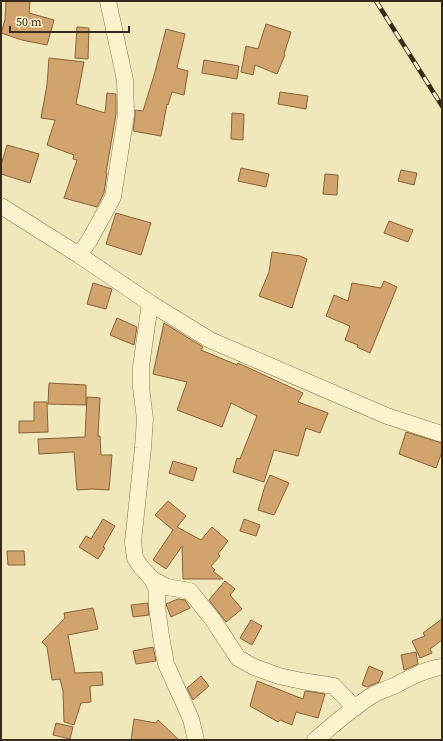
<svg xmlns="http://www.w3.org/2000/svg" width="443" height="741" font-family="'Source Serif 4',serif">
<rect width="100%" height="100%" fill="#f0e7ba"/>
<!-- building -->
<path fill="#d1a46e" stroke="#886238" d="M6,1H30L29,13L54,20L47,45L22,40L1,33L5,20Z
M266,24L291,32L284,54L285,55L277,74L255,65L253,75L241,72L246,46L258,49Z
M77,27L89,28L88,59L75,58Z
M166,29L185,34L177,68L188,71L184,95L172,92L168,105L167,104L161,136L133,131L135,116V110L143,111L155,72Z
M49,58L84,62L76,104L105,113L107,93L116,94V114L106,173H107L104,193L97,207L64,198L77,160L73,159L74,155L47,145L55,120L41,118L47,85Z
M204,60L239,66L237,79L202,73Z
M280,92L308,96L306,109L278,104Z
M232,113L244,114L243,140L231,139Z
M7,145L39,154L30,183L1,174V165Z
M241,168L269,174L266,187L238,181Z
M401,170L417,173L414,185L398,181Z
M325,174L338,175L337,195L323,194Z
M116,213L151,223L141,255L106,244Z
M389,221L413,230L408,242L384,233Z
M272,252L300,256L307,259L292,308L259,296L269,272Z
M384,281L397,287L370,353L357,347L358,345L345,340L350,326L326,316L334,295L348,301L352,283L381,288Z
M93,283L112,289L106,309L87,304Z
M117,318L137,327L134,345L110,335Z
M164,323L203,347L201,350L237,365L238,363L303,393L298,402L328,413L320,433L306,428L298,456L274,450L264,482L233,472L237,458L240,459L257,416L231,403L222,427L177,410L187,382L153,374Z
M49,383L86,385V405L48,404Z
M87,397L100,398L98,436H100L101,455H112L109,490L92,489L77,490L74,452L39,454L38,439L85,437Z
M34,402H47L48,432L19,433V421H34Z
M406,432L442,443V452L436,468L399,454Z
M173,461L197,468L193,481L169,473Z
M270,475L289,483L274,515L258,510L265,486Z
M168,501L186,516L177,527L201,540L212,527L228,541L218,554L220,556L211,566L215,570L213,571L223,579H183L182,546L166,569L153,560L173,530L155,515Z
M103,519L115,526L103,547L105,548L98,559L79,547L86,536L91,539Z
M244,519L260,525L256,536L240,531Z
M7,551H24L25,565H8Z
M225,581L235,589L230,595L242,609L226,622L209,600Z
M178,599L185,600L190,608L171,617L167,607L166,604Z
M148,603L149,615L133,617L131,605Z
M93,608L98,629L68,635L75,673L102,672L103,685L90,686L91,702L81,703L74,725L64,722L63,691L60,679L52,680L47,647L42,642L65,618L64,613Z
M442,619V640L430,649L432,653L420,658L412,641L425,636L423,633Z
M251,620L262,626L252,645L240,638Z
M153,647L156,661L136,664L133,651Z
M416,652L418,664L404,670L401,655Z
M369,666L383,672L379,682L367,687L362,685Z
M201,676L209,686L193,700L187,688Z
M257,681L303,699L305,691L325,694L318,718L296,712L292,725L280,720L278,722L250,706Z
M134,719L156,723L158,720L179,740H131Z
M56,723L73,727L70,739L53,735Z"/>
<g fill="none" stroke-linecap="round" stroke-linejoin="round">
<!-- street casing -->
<g stroke="#887654" stroke-width="17">
<path id="street" d="M1,206L79,255L150,303L210,340L387,416L442,434
M79,255L89,241L113,197L126,115L125,80L108,1
M150,303L141,367V387L145,419L143,448L133,542L135,558L141,567L152,579L167,587L190,591L213,620L238,658L254,667L279,676L302,681L334,686L355,708
M152,579L157,590V607L161,636L166,664L191,719L196,740
M315,740C333,725 351,709 371,696C379,691 388,689 396,685C411,677 426,669 442,667"/>
</g>
<!-- street -->
<use href="#street" stroke="#fbf3ce" stroke-width="16"/>
<!-- rail casing -->
<g stroke="#362b1a" stroke-width="4.5">
<path id="rail" d="M376,1L442,106"/>
</g>
<!-- rail -->
<use href="#rail" stroke="#f7f0ca" stroke-width="3" stroke-dasharray="9" stroke-linecap="butt"/>
</g>
<!-- border -->
<rect width="443" height="741" fill="none" stroke="#362b1a" stroke-width="4"/>
<!-- scale -->
<path d="M10 26v6h119v-6" fill="none" stroke="#362b1a" stroke-width="2"/>
<text x="16" y="26" font-size="12" fill="#362b1a" stroke="#f7f0ca" stroke-width="3" paint-order="stroke">50 m</text>
</svg>
